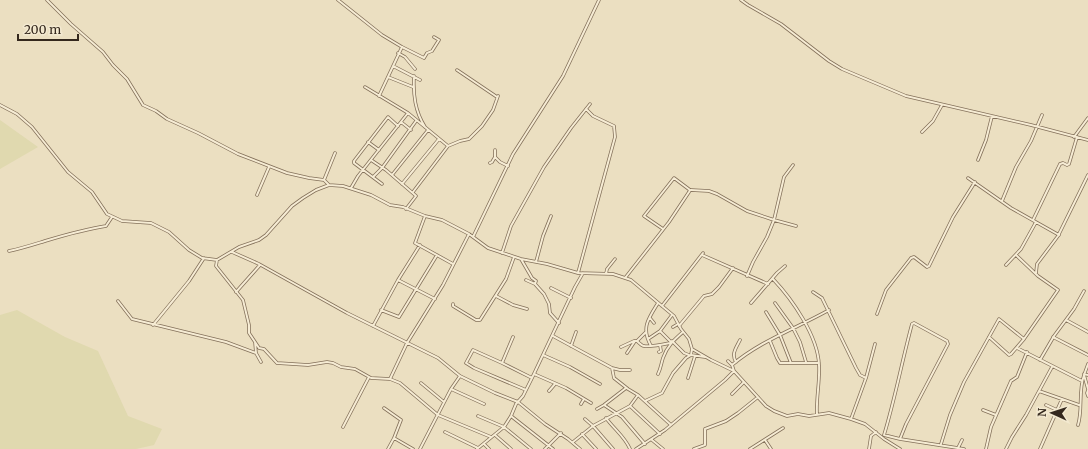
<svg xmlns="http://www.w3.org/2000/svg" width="1088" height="449" font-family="Merriweather,serif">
<rect width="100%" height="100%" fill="#ebdfc1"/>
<!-- farmland -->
<path fill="#e0d9af" d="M0,120L38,147L0,169Z
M17,310L65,337L98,351L128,416L162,429L154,445L136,449H0V315Z"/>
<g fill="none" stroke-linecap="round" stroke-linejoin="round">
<!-- minor casing -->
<g stroke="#83705a" stroke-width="3.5">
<path id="minor" d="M47,0L71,24L103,52L113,65L127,79L143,105L156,111L167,119L198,133L238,154L287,173L309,178L324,180L329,185
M338,0L382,35L402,47L424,58L427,53L432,51L439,40L434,37
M741,0L748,5L781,24L829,61L842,69L906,96L1031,125L1088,140
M398,53L405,57L415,69
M393,66L420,80
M457,70L497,97
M414,76C413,95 415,111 425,127
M388,77L413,87
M365,87L408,113L448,146L413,192
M379,96L402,47
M0,105L17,114L32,127L68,172L92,192L107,214L122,221L151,223L169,232L189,250L202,258L217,260L239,247L259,240L266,235L292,206L303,198L316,190L329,185L343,186L371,195L390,205L403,207L425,216L442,220L469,234L488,248L521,259L547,264L578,273L613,274L631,280L674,316L681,329L689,339L692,349L711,360L734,371L766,406L774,411L787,416L798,414L809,416L829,413L851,419L865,424L884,439L900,449
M401,122L411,130
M922,132L933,121L942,105
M1074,137L1088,118
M368,142L379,150
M448,146L460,141L469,139L482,126L493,110L498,96
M495,150V157L500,162L508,166
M371,160L386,170L415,195L416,196L406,209
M978,160L986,140L992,116
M490,163L492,162L495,157
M392,175L428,130
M373,177L382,168L416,121
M968,178L1011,208L1059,235
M324,180L335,153
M382,184L354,163V161L388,117L398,126
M402,184L439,139
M351,188L358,176L408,113
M691,190L709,191L717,194L747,211L774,220L796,226
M257,195L269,167
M1002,201L1016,167L1031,141L1042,115
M425,216L415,243L453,264
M1033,220L1060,164L1063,163L1067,165L1069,164L1077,137
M473,237L513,154L563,76L599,0
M9,251C23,248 32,245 45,241C65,235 86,229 106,226L112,217
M232,252L259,264L347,313L438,358L460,376L495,393L518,402L545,424L568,439L580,449
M502,253L511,226L544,167L571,128L590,104
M702,255L768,284
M521,259L532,278L536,281L535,284L544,294L549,304L550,313L559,323
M217,260L216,266L243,300L249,325V333L259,348L264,349L277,363L308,365L327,362L333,363L341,367L355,369L371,378L390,379L407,343L443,285L469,234
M536,262L543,236L551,216
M1006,265L1021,249L1036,222
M578,273L615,137L614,126L593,116L586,109
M1036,273L1037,264L1058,236L1088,175
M606,274L607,269L615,259
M747,276L753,262L767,237L774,220L784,177L793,165
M625,278L669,222L689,192L690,190L674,178L644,216L663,229
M773,279C792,299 818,336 819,365C820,382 816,398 817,414
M398,280L435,299
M526,280L535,284
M551,288L571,298
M236,292L260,265
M813,292L822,298L856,368L860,375L866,378L851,419
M496,296L513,305L527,309
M118,301L132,319L226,342L256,353
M751,303L777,273L785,266
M775,303L793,328L800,342L806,362
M453,304V306L476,320H480L506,279L514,257
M662,306L703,253
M381,310L399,317L437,255
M766,312L780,335L791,363
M877,314L886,290L911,258L914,257L927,267L929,266L953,217L975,182
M650,318L654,323
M1066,320L1088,332
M153,325L189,281L204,258
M373,326L398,280L420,245
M679,326L704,296L712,294L719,287L733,268
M673,327L678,324
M660,331L671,342
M553,336L612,368L620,370H630
M513,337L502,363L532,378
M989,337L1009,355L1011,354L1024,339L1058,290L1038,276L1016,255
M1053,337L1088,355
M648,339L660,331L672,315
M637,341C639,343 642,346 644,346C648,347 665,344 670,343
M672,341L684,353L689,355
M770,341L777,358L780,363H819
M255,342L256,353L261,362
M571,346L576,332
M651,346C641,328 648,319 658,303
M621,347L634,341
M1017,348L1082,381
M659,352L661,351L660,345
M627,353L635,341H637L646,332
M543,355L570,367L600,384
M691,355L705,357
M1040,360L1054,336L1074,309L1084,291
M736,362C731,354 736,348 740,340
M502,363L473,350L466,363L474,368L526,390
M1088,364L1084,375L1088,389
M732,365C760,341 797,328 829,310
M612,368L614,378L628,389L638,395L671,425
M534,374L566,388L591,403
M658,374C661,368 661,364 663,358C667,346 674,340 683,332
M1084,374L1088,375
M688,378L695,356
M866,378L875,344
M390,379L400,383L438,415L491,437
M421,383L444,402
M451,389L484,404
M1088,390L1087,393L1088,396
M549,391L555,384
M1039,391L1079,405
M732,394L744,382
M645,401L662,393L673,373L686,358L691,355L692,349
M581,404L584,399
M604,405L622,417L645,444
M1046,405L1057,410
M630,406L660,434
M384,408L401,420L394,438L413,449
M597,409L604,405L626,388
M983,410L996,415
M478,416L504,427L531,449
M511,416L553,449
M606,418C614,429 625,437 630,449
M585,419L593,426L613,449
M1078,425C1083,409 1078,392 1084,375
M343,427L369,377
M445,432L478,448
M582,434L596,449
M495,435L511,449
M884,435C895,399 902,361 912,324L914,323L947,341L948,344L906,424L900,439
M884,435L900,439L964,449
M652,440L663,449
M765,440L771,449
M573,442L593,426L630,406L638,395
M484,444L489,449
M941,444L950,415L964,382L999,319L1024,339
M958,448L962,440
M388,449L394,438
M420,449L451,389L460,376
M477,449L504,427L511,416L516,404L523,396L532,378L575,287L583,273
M545,449L561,433
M636,449L665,430L725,380L734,371L732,365L728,361
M694,449L705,445V429L726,421L738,413L758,397
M750,449L783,428
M869,449L871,436L876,432
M986,449L991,427L1011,381L1017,377L1027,352
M1006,449L1012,437L1026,415L1052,367
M1040,449L1062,399"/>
</g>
<!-- minor -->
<use href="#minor" stroke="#f6ecd4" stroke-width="2"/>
</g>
<!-- north arrow -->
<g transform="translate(1052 413) rotate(273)" stroke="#f3e9d0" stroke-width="3" paint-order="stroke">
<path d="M0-3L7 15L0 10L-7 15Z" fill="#34281d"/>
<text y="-6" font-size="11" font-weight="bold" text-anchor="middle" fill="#34281d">N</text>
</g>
<!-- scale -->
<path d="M18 34v6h60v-6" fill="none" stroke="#34281d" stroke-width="2"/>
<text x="24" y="34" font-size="12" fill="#34281d" stroke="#f3e9d0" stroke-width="3" paint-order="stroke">200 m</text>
</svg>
